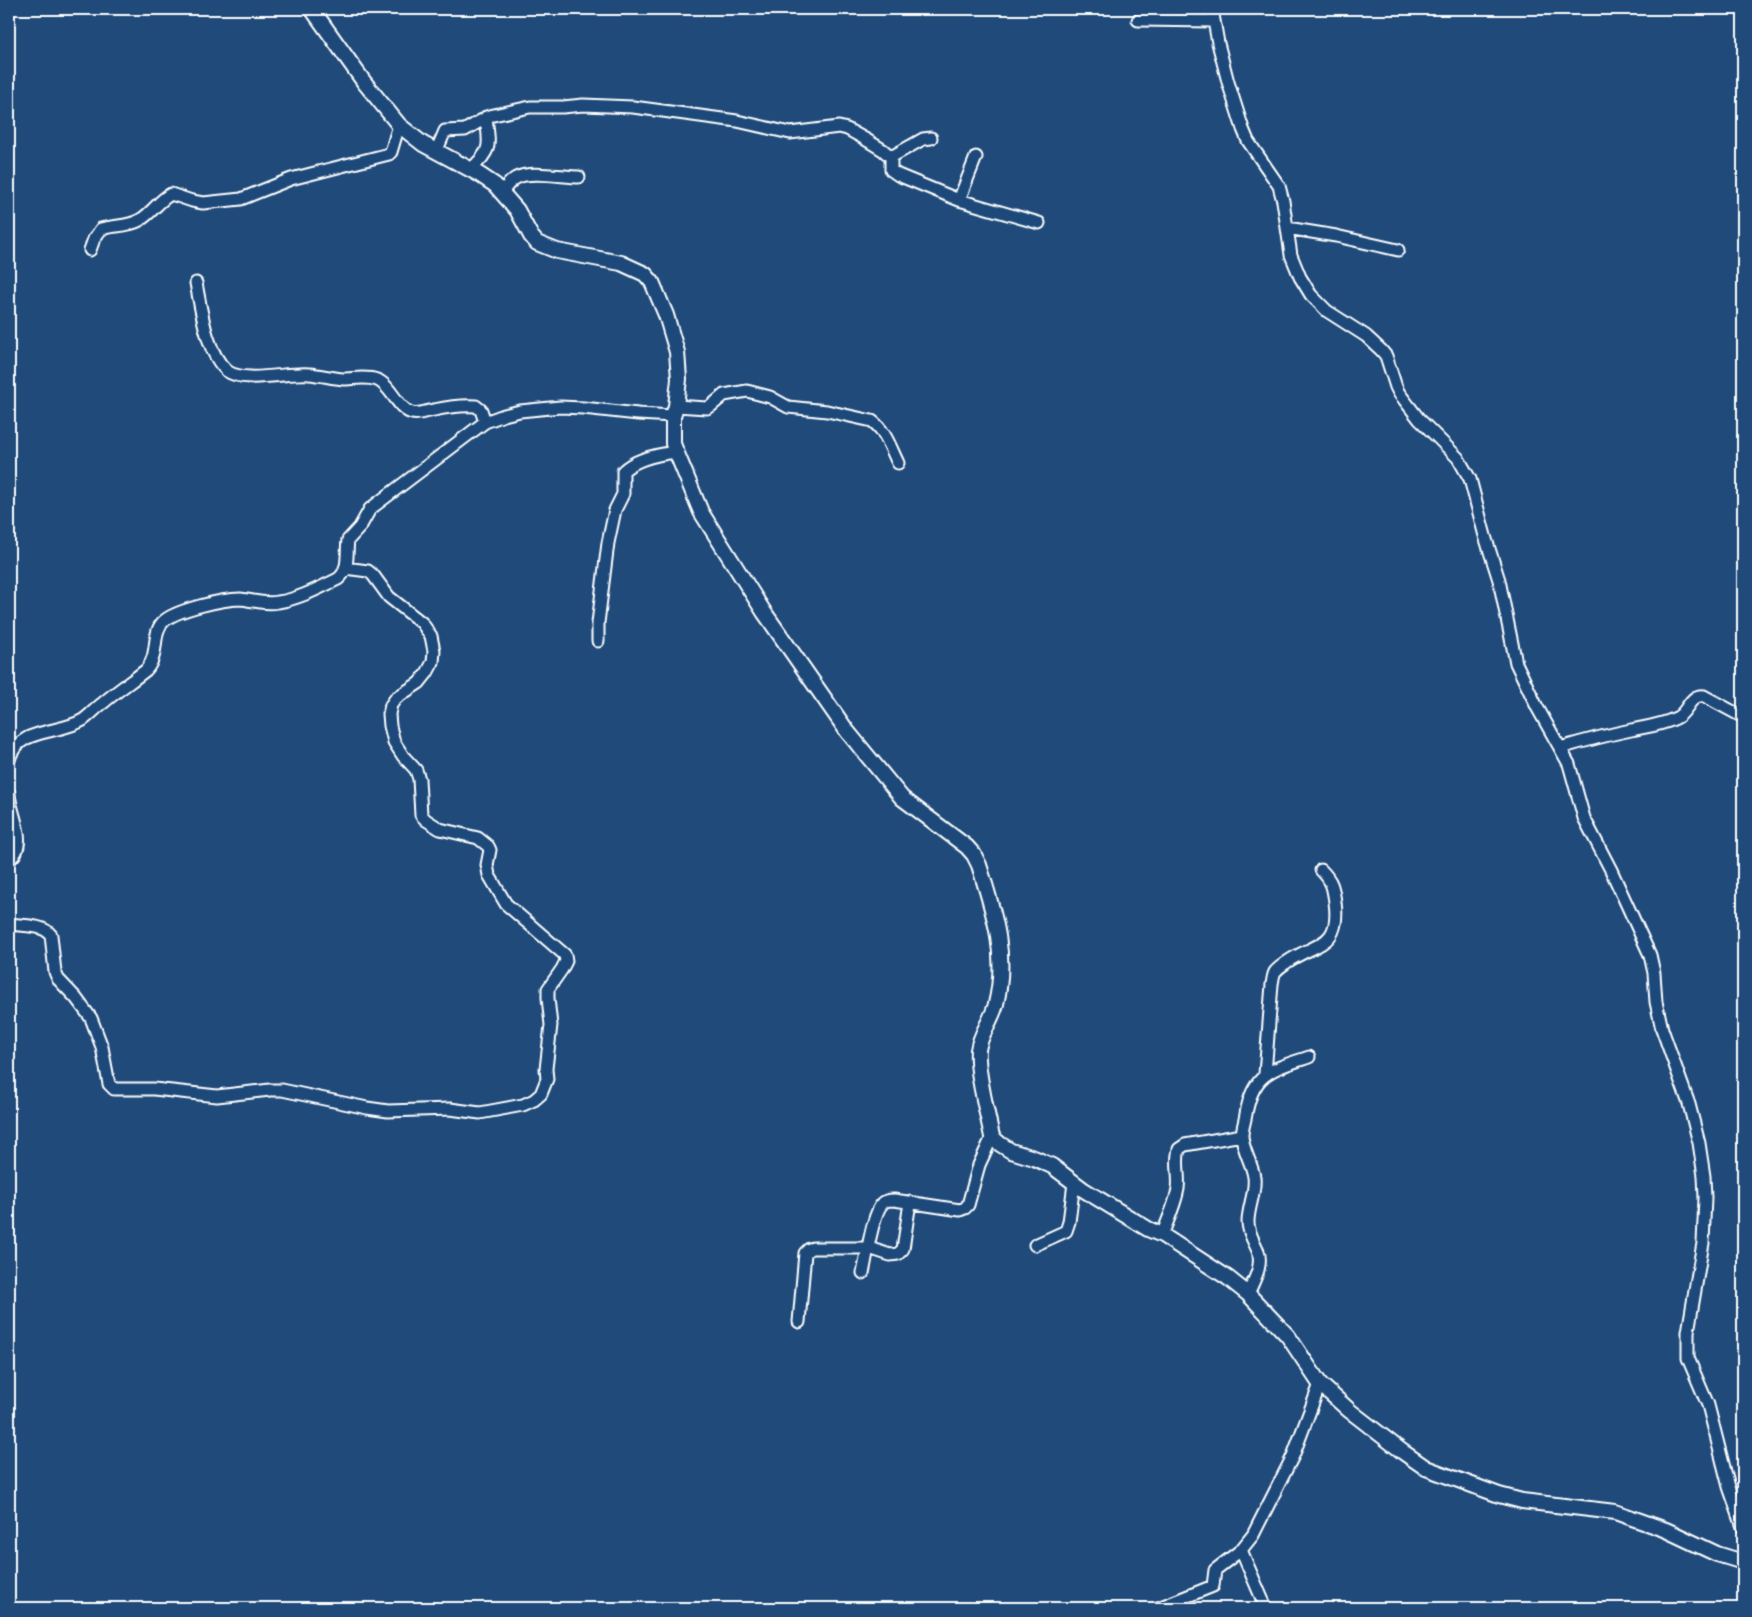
<svg xmlns="http://www.w3.org/2000/svg" width="1752" height="1617" font-family="'Playpen Sans',sans-serif">
<rect width="100%" height="100%" fill="#1f4a7a"/>
<filter id="ink" filterUnits="userSpaceOnUse"><feTurbulence type="fractalNoise" baseFrequency=".02" numOctaves="2"/><feDisplacementMap in="SourceGraphic" scale="10" xChannelSelector="R" yChannelSelector="G"/><feConvolveMatrix kernelMatrix="1 2 1 2 8 2 1 2 1" color-interpolation-filters="sRGB"/></filter>
<g filter="url(#ink)">
<g fill="none" stroke-linecap="round" stroke-linejoin="round">
<!-- minor casing -->
<g stroke="#fff" stroke-width="15">
<path id="minor" d="M1212,9L1218,43L1228,82L1243,129L1248,141L1279,186L1283,201L1291,255L1300,277L1311,295L1327,311L1366,336L1381,350L1386,356L1396,387L1399,393L1419,419L1458,458L1470,479L1485,536L1499,580L1516,663L1537,707L1569,764L1584,818L1611,870L1650,955L1654,973L1656,1002L1662,1029L1689,1104L1699,1143L1704,1176L1705,1198L1703,1243L1688,1332V1358L1708,1405L1729,1487L1743,1527
M1138,20L1214,21
M436,152L445,131L465,130L489,116L530,107H563L583,105L633,107L737,121L790,133L839,127L847,129L865,139L883,150L891,157V170L898,175L959,200L1039,223
M891,157L923,139L931,138
M471,169C493,149 489,145 486,117
M502,192C506,187 510,181 516,178C529,170 563,177 579,177
M959,200L976,157
M1287,228L1336,236L1398,250
M90,250L94,239L101,229C114,225 128,227 140,220C152,213 159,200 171,194L192,201L203,203L241,199L291,179L389,154L391,152L399,125
M196,283C201,308 206,353 227,371C245,384 287,372 309,374C321,375 332,378 343,379C353,379 367,376 377,380C391,385 398,410 412,413C419,415 427,411 434,410C448,407 462,405 476,406L481,410L485,422
M676,406L707,408L711,406L724,395L747,391L770,397L788,407L827,411L872,421C885,430 891,449 898,463
M598,641V623L608,543L615,510L623,494V471C635,459 660,454 676,452
M1560,748C1584,741 1607,735 1631,730C1646,727 1662,725 1676,718C1688,713 1689,694 1704,696L1743,717
M9,760C18,727 58,735 83,720C90,715 96,708 103,703C117,691 132,681 146,670C160,655 151,632 164,621C176,610 223,599 240,599C253,600 264,605 278,602C299,599 319,588 338,579C350,570 346,553 348,540L360,527L370,509L485,422L504,415L520,411L560,407L583,408L638,414L673,416
M9,793C10,814 30,844 9,860
M9,924C21,926 43,924 51,935L55,972L58,979L76,998L91,1018L102,1047L109,1084L114,1089H154L217,1096L270,1090H282L367,1108L388,1111L450,1109L480,1113L523,1105L534,1100L541,1094L547,1079L546,1069L551,1025L548,998V989L562,969L566,961L565,955L506,904L489,875L487,865L490,850L488,846L478,838L440,829L426,820L421,815L419,779L416,770L403,756L394,742L390,726L389,714L391,705L396,698L419,683L427,673L433,662L434,651L431,636L422,623L389,597L373,575L368,571L345,568
M1265,1074L1272,984C1273,980 1273,975 1275,972C1278,968 1283,965 1287,962C1316,942 1341,948 1335,902C1333,887 1332,881 1321,870
M1162,1235C1168,1220 1175,1205 1178,1189C1180,1176 1175,1162 1179,1149L1185,1145L1242,1135
M1035,1245L1066,1231L1069,1222L1074,1183
M863,1273C867,1257 872,1213 883,1203C886,1200 890,1200 894,1200L960,1210L965,1208L968,1205L979,1165L992,1137
M1248,1294C1254,1280 1263,1266 1258,1251C1254,1241 1248,1233 1248,1222C1248,1207 1256,1192 1254,1177C1252,1163 1243,1151 1242,1136C1242,1129 1245,1121 1246,1114C1253,1072 1273,1069 1309,1057
M799,1322L805,1253L809,1249L813,1248H869L890,1255L898,1254L903,1249L910,1202
M1241,1550L1266,1608
M1158,1608L1213,1586L1215,1570L1241,1550L1253,1535L1293,1456L1320,1384"/>
</g>
<!-- tertiary casing -->
<g stroke="#fff" stroke-width="18">
<path id="tertiary" d="M312,9L364,82L399,125L423,144L477,173L495,185L517,210L531,236L537,243L557,251L621,263L645,274L652,282L666,315L677,352L679,379L676,406L673,416V444L701,512L764,612L847,731L902,798L967,847L974,855L979,865C994,913 1008,954 996,1004C992,1020 980,1034 978,1050C976,1072 988,1115 992,1137L1000,1144L1011,1151L1034,1158L1052,1166L1084,1190L1148,1229L1162,1235L1228,1278L1248,1294L1288,1336L1320,1384L1350,1411L1403,1452L1426,1468L1499,1495L1522,1501L1615,1512L1666,1530L1717,1554L1743,1562"/>
</g>
<!-- minor -->
<use href="#minor" stroke="#1f4a7a" stroke-width="11"/>
<!-- tertiary -->
<use href="#tertiary" stroke="#1f4a7a" stroke-width="14"/>
</g>
</g>
<!-- margin -->
<rect width="1752" height="1617" fill="none" stroke="#1f4a7a" stroke-width="30"/>
<rect x="15" y="15" width="1722" height="1587" fill="none" stroke="#fff" stroke-width="2" filter="url(#ink)"/>
</svg>
